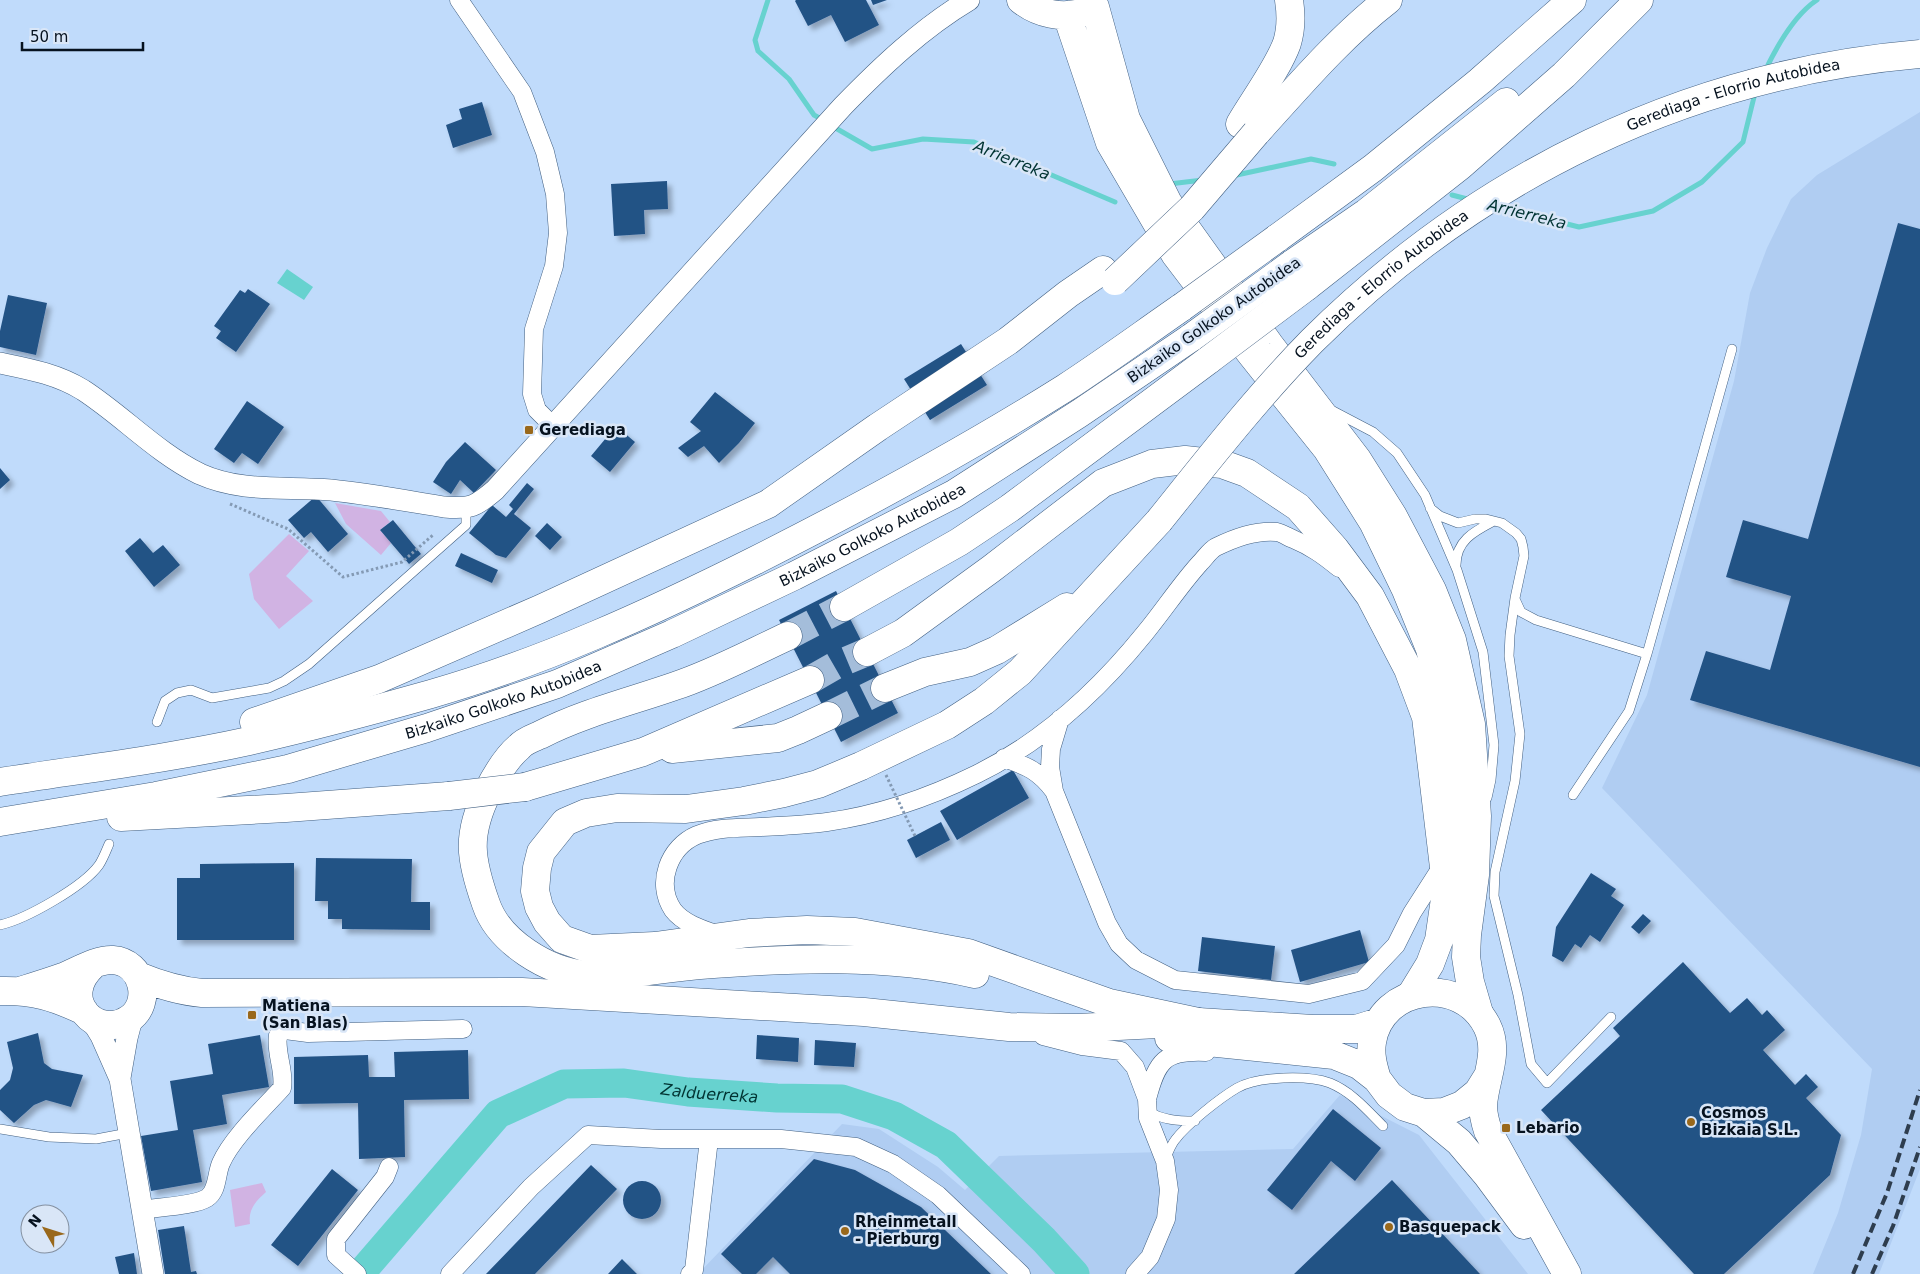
<svg xmlns="http://www.w3.org/2000/svg" width="1920" height="1274" font-family="'DejaVu Sans',sans-serif">
<defs>
<filter id="shadow"><feDropShadow dx="4.5" dy="4.5" stdDeviation="2.5" flood-color="#0004"/></filter>
</defs>
<rect width="100%" height="100%" fill="#c0dbfb"/>
<!-- built -->
<path fill="#b0cdf2" d="M1920,112V1169L1879,1274H1813L1838,1213L1861,1135L1872,1069L1602,788L1647,695L1734,381L1750,293L1767,248L1791,199L1817,175Z
M1340,1095L1419,1135L1528,1274H698L842,1124L879,1129L938,1167L965,1190L999,1156L1293,1149Z"/>
<!-- green -->
<path fill="#d1b3e3" d="M335,503L381,511L390,522L380,530L391,543L381,555L346,524Z
M289,534L309,551L286,576L313,601L279,629L254,599L249,574Z
M262,1183L266,1192C256,1201 248,1209 250,1224L235,1227L230,1190Z"/>
<!-- water -->
<path fill="#67d2cf" d="M287,269L313,287L304,300L277,283Z"/>
<g fill="none" stroke-linecap="round" stroke-linejoin="round">
<!-- stream -->
<path stroke="#67d2cf" stroke-width="5" d="M768,0L755,40L758,51L789,79L814,115L823,120
M1765,71C1776,48 1794,15 1817,0
M832,126L872,149L923,139L974,142L1115,202
M1232,176L1311,159L1334,164
M1169,184L1203,180
M1452,195L1471,200
M1496,206L1579,227L1653,211L1702,182L1743,142L1755,93"/>
<!-- river -->
<path stroke="#67d2cf" stroke-width="29" id="s1" d="M360,1274L498,1114L564,1084L624,1083L688,1092L777,1098L842,1099L894,1116L946,1145L1044,1240L1075,1274"/>
</g>
<!-- building -->
<path fill="#245285" filter="url(#shadow)" d="M796,0H866L879,25L845,42L831,15L808,26L795,1Z
M871,0H887L873,5Z
M482,102L492,135L453,148L446,125L462,119L459,109Z
M667,181L668,209L644,210L645,234L614,236L611,184Z
M1898,223L1920,229V767L1690,700L1706,651L1770,670L1791,596L1726,577L1743,520L1808,539Z
M248,289L270,304L236,352L216,338L221,331L214,326L240,290L245,293Z
M8,295L47,303L36,355L0,347V331Z
M961,344L987,385L930,420L904,379Z
M715,392L755,423L739,443L719,463L704,446L688,457L678,448L701,431L690,422Z
M247,401L284,427L258,464L242,453L234,463L214,449Z
M616,426L635,442L610,472L591,456Z
M465,442L496,470L474,493L460,480L451,494L433,482L446,462Z
M0,468L10,480L0,489Z
M527,483L534,489L514,514L531,528L506,558L496,555L469,533L492,505L506,517L513,509L509,505Z
M316,496L348,534L328,552L311,532L304,538L288,520Z
M393,520L421,554L409,564L380,530Z
M547,523L562,537L550,550L535,536Z
M140,538L153,553L163,545L180,565L154,587L125,551Z
M461,553L498,570L492,583L455,566Z
M836,591L898,713L841,742L779,620Z
M1013,770L1029,798L957,840L940,811Z
M941,822L950,840L916,858L907,840Z
M316,858L412,859L411,902H430V930L342,929V919H328V901H315Z
M294,863V940H177V878H200V864Z
M1591,873L1616,889L1611,896L1624,905L1600,942L1590,935L1581,948L1575,944L1563,962L1552,956L1556,927Z
M1643,914L1651,921L1639,934L1631,927Z
M1360,930L1369,962L1300,982L1291,950Z
M1202,937L1275,946L1271,980L1198,971Z
M1683,962L1730,1013L1747,998L1762,1015L1767,1010L1785,1030L1763,1050L1795,1085L1806,1074L1818,1087L1806,1098L1841,1135L1830,1175L1724,1274H1694L1541,1110L1620,1036L1613,1028Z
M38,1033L44,1063L52,1069L83,1075L71,1107L46,1100L34,1105L14,1123L0,1110V1090L10,1080L13,1068L7,1042Z
M260,1035L269,1087L222,1095L227,1124L193,1130L202,1182L151,1191L141,1136L178,1130L170,1081L213,1074L208,1044Z
M757,1035L799,1038L798,1062L756,1059Z
M815,1040L856,1043L854,1067L814,1065Z
M468,1050L469,1099L404,1100L405,1157L359,1159L358,1103L294,1104V1057L368,1055L369,1077H395L394,1052Z
M1333,1109L1381,1148L1355,1181L1331,1161L1292,1210L1267,1190Z
M814,1159L855,1170L921,1207L991,1274H790L773,1257L756,1274H742L721,1254Z
M591,1165L617,1189L535,1274H486Z
M332,1169L358,1190L298,1266L271,1245Z
M1392,1180L1480,1274H1294Z
M623 1200a19 19 0 1 1 38 0a19 19 0 1 1-38 0Z
M184,1226L191,1272L196,1271L197,1274H165L158,1230Z
M134,1253L137,1274H119L115,1257Z
M622,1259L637,1274H608Z"/>
<g fill="none" stroke-linecap="round" stroke-linejoin="round">
<!-- motorway-tunnel -->
<path stroke="#a4bdda" stroke-width="28" stroke-dasharray="28 14" stroke-linecap="butt" d="M788,636L844,607
M810,680L836,665L867,652
M828,716L885,688"/>
<!-- service casing -->
<g stroke="#415f81" stroke-width="10">
<path id="service" d="M1333,411L1373,432L1397,453L1425,495L1457,570L1483,652L1494,745L1491,780L1487,798
M1430,508L1440,516L1458,523L1475,519H1486L1502,523L1516,533L1521,539L1523,547L1524,556L1515,598L1510,635L1509,656L1520,734L1515,781L1495,872L1494,896L1518,995L1531,1064L1547,1083L1611,1017
M1456,565C1456,540 1475,531 1494,521
M1515,599L1521,612L1536,620L1647,654
M157,722L165,701L177,693L191,690L212,698L269,688L284,681L309,664L466,525V507
M1573,795L1629,711L1647,654L1732,349
M0,925C26,919 83,887 99,865C103,859 106,851 109,844
M1147,1111C1163,1120 1177,1121 1195,1121
M0,1129L49,1137L96,1139L128,1133
M1165,1160C1168,1153 1171,1145 1175,1140C1187,1124 1220,1098 1237,1088C1258,1076 1308,1075 1330,1083C1352,1092 1367,1110 1383,1126"/>
</g>
<!-- minor casing -->
<g stroke="#415f81" stroke-width="19">
<path id="minor" d="M459,0L522,92L545,152L555,194L558,233L554,266L534,329L532,394L537,410L553,426
M1060,719L1051,749L1050,767L1054,791L1107,923L1119,944L1136,960L1175,980L1309,994L1362,981L1396,945L1412,913L1444,863
M1004,758C1027,766 1039,771 1054,791
M716,934C701,929 683,923 673,910C655,883 669,847 697,835C717,827 739,828 760,827C782,826 805,825 827,822C878,815 930,797 977,774C1042,742 1099,690 1145,633C1164,610 1180,585 1200,563C1205,558 1210,550 1216,547C1234,538 1257,530 1277,532C1282,533 1288,537 1293,539C1312,547 1323,555 1339,568
M1043,1036L1082,1046L1121,1051L1135,1067L1147,1099L1148,1118L1165,1161L1169,1190L1166,1219L1150,1257L1135,1274
M1147,1099C1157,1061 1164,1050 1206,1052
M142,1210C158,1207 194,1206 207,1198C218,1191 216,1174 221,1163C232,1138 264,1108 282,1088C285,1070 275,1053 278,1035L285,1030L308,1033L463,1029
M357,1274L336,1255V1239L385,1177L389,1167
M450,1274L531,1187L588,1135L661,1139H781L856,1147L893,1164L938,1195L1021,1274
M690,1274L694,1270L709,1139"/>
</g>
<!-- tertiary casing -->
<g stroke="#415f81" stroke-width="22">
<path id="tertiary" d="M0,363C29,369 57,374 83,390C123,416 157,453 200,474C242,493 287,486 331,490C369,494 407,501 444,507C471,509 475,507 495,490L843,106C881,67 922,28 969,0
M90,1018L101,1036L120,1079L153,1274
M120,1078L127,1038L133,1015"/>
</g>
<!-- primary casing -->
<g stroke="#415f81" stroke-width="29">
<path id="primary" d="M1021,0C1039,14 1062,19 1084,12
M1095,7L1126,119L1168,203L1269,344L1357,459L1393,516L1432,590L1452,640L1471,724L1477,816L1475,875L1467,935L1466,957L1470,982L1479,1013
M1067,15L1110,143L1175,254L1251,354L1327,449L1373,522L1406,590L1430,649L1450,728L1455,830L1439,940L1430,964L1411,995"/>
</g>
<!-- trunk casing -->
<g stroke="#415f81" stroke-width="29">
<path id="trunk" d="M138,976C160,985 179,991 202,993L522,992L864,1012L1009,1027L1078,1028L1198,1022L1313,1029H1356L1379,1022
M23,990C36,986 49,982 63,977C78,971 97,959 113,960C143,962 153,1003 129,1019C97,1041 56,999 93,965
M0,991C33,990 55,997 84,1011
M1169,1038L1334,1055L1359,1065L1377,1079L1389,1095L1405,1107L1424,1113L1444,1112L1462,1105L1478,1092L1488,1076
M1377,1079C1373,1066 1370,1055 1372,1042C1381,985 1461,974 1487,1026C1500,1052 1485,1078 1483,1105C1483,1114 1485,1122 1488,1131L1567,1274
M1424,1113L1459,1142L1487,1175L1524,1225"/>
</g>
<!-- motorway casing -->
<g stroke="#415f81" stroke-width="29">
<g id="motorway">
<path d="M1240,124C1254,100 1278,68 1287,43C1291,30 1291,13 1289,0"/>
<path d="M1256,133C1298,87 1339,38 1388,0"/>
<path d="M1276,239L1373,168L1480,81L1572,0"/>
<path d="M1292,264L1366,213L1506,102"/>
<path d="M1306,287L1460,166L1564,75L1639,0"/>
<path d="M1159,521L1020,672L984,701L947,725L861,766L818,784L784,793L744,801L686,809L617,808L586,813L565,822L541,852L537,868L535,891L539,907L547,922L562,939L590,949L655,946L749,933L807,930L855,932L968,953L1109,1003L1198,1022"/>
<path d="M844,607L959,542L1010,508L1210,359"/>
<path d="M788,636C751,653 712,674 675,686C629,702 583,713 540,735C533,738 524,741 519,747C505,759 496,775 488,791C466,835 470,859 486,904C499,942 548,972 587,975C624,977 662,968 700,965C791,958 885,954 975,974"/>
<path d="M867,652L903,633L991,569L1103,483L1152,464L1185,460L1222,464L1247,473L1298,507L1335,549L1370,596L1408,669L1426,717L1446,884"/>
<path d="M885,688L925,672L970,662L997,650L1067,607"/>
<path d="M254,722L379,679L540,609L768,504L878,427L1008,341L1068,294L1103,270"/>
<path d="M672,749L778,738L798,730L828,716"/>
<path d="M0,782C83,769 167,759 249,741C310,727 371,711 431,694C543,662 650,613 754,561C859,508 965,451 1065,388C1105,362 1143,334 1182,307"/>
<path d="M525,787L643,752L810,680"/>
<path d="M121,817L286,808L449,796"/>
<path id="s2" d="M0,822L156,796L288,769L427,728L557,684L672,634L794,576L954,494L1080,413L1192,337"/>
</g>
</g>
<!-- path -->
<path stroke="#849ab4" stroke-width="3" stroke-dasharray="2.5 2.5" stroke-linecap="butt" d="M230,504L288,529L343,577L402,562L433,535"/>
<!-- service -->
<use href="#service" stroke="#fff" stroke-width="9"/>
<!-- minor -->
<use href="#minor" stroke="#fff" stroke-width="18"/>
<!-- tertiary -->
<use href="#tertiary" stroke="#fff" stroke-width="21"/>
<!-- primary -->
<use href="#primary" stroke="#fff" stroke-width="28"/>
<!-- trunk -->
<use href="#trunk" stroke="#fff" stroke-width="28"/>
<!-- motorway -->
<use href="#motorway" stroke="#fff" stroke-width="28"/>
<!-- rail -->
<path stroke="#2e3d4e" stroke-width="4" stroke-dasharray="10 5" stroke-linecap="butt" d="M1853,1274L1887,1193L1920,1090
M1872,1274L1893,1226L1920,1147"/>
<!-- motorway-bridge casing -->
<g stroke="#415f81" stroke-width="29" stroke-linecap="butt">
<g id="motorway-bridge">
<path d="M1115,281L1192,208L1256,133"/>
<path d="M1182,307L1276,239"/>
<path d="M1192,337L1292,264"/>
<path d="M1210,359L1306,287"/>
<path id="s3" d="M1159,521C1208,460 1257,397 1312,341C1478,176 1686,74 1920,54"/>
<path d="M449,796L525,787"/>
</g>
</g>
<!-- path-bridge -->
<path stroke="#849ab4" stroke-width="3" stroke-dasharray="2.5 2.5" stroke-linecap="butt" d="M886,775L915,836"/>
<!-- motorway-bridge -->
<use href="#motorway-bridge" stroke="#fff" stroke-width="28"/>
</g>
<!-- markers -->
<g fill="#99681b" stroke="#d9e6f7" stroke-width="2">
<rect x="524" y="425" width="10" height="10" rx="2.5"/>
<rect x="247" y="1010" width="10" height="10" rx="2.5"/>
<circle cx="1691" cy="1122" r="5"/>
<rect x="1501" y="1123" width="10" height="10" rx="2.5"/>
<circle cx="1389" cy="1227" r="5"/>
<circle cx="845" cy="1231" r="5"/>
</g>
<g text-anchor="middle" dominant-baseline="central" stroke-width="5" stroke-linejoin="round" paint-order="stroke">
<!-- street labels -->
<g font-size="15" fill="#06121f" stroke="#d9e6f7">
<text stroke="none"><textPath href="#s3" startOffset="731">Gerediaga - Elorrio Autobidea</textPath></text>
<text stroke="none"><textPath href="#s3" startOffset="326">Gerediaga - Elorrio Autobidea</textPath></text>
<text transform="translate(1214 320) rotate(-35)">Bizkaiko Golkoko Autobidea</text>
<text stroke="none"><textPath href="#s2" startOffset="924">Bizkaiko Golkoko Autobidea</textPath></text>
<text stroke="none"><textPath href="#s2" startOffset="519">Bizkaiko Golkoko Autobidea</textPath></text>
</g>
<!-- poi labels -->
<g font-size="15" font-weight="bold" fill="#06121f" stroke="#d9e6f7" text-anchor="start">
<text x="539" y="430">Gerediaga</text>
<text x="262" y="1006">Matiena<tspan x="262" dy="17">(San Blas)</tspan></text>
<text x="1701" y="1113">Cosmos<tspan x="1701" dy="17">Bizkaia S.L.</tspan></text>
<text x="1516" y="1128">Lebario</text>
<text x="855" y="1222">Rheinmetall<tspan x="855" dy="17">- Pierburg</tspan></text>
<text x="1399" y="1227">Basquepack</text>
</g>
<!-- water labels -->
<g font-size="16" font-style="italic" fill="#003332" stroke="#d9e6f7">
<text transform="translate(1012 160) rotate(22)">Arrierreka</text>
<text transform="translate(1527 214) rotate(14)">Arrierreka</text>
<text stroke="none"><textPath href="#s1" startOffset="430">Zalduerreka</textPath></text>
</g>
</g>
<!-- north arrow -->
<g transform="translate(45 1229) rotate(309)"><circle r="24" fill="#d9e6f7" stroke="#8591a1"/>
<path d="M0-4L9 19L0 12L-9 19Z" fill="#99681b"/>
<text y="-8" font-size="14" font-weight="bold" text-anchor="middle" fill="#06121f">N</text>
</g>
<!-- scale -->
<path d="M22 42v8h121v-8" fill="none" stroke="#06121f" stroke-width="2.5"/>
<text x="30" y="42" font-size="15" fill="#06121f" stroke="#d9e6f7" stroke-width="4" paint-order="stroke">50 m</text>
</svg>
